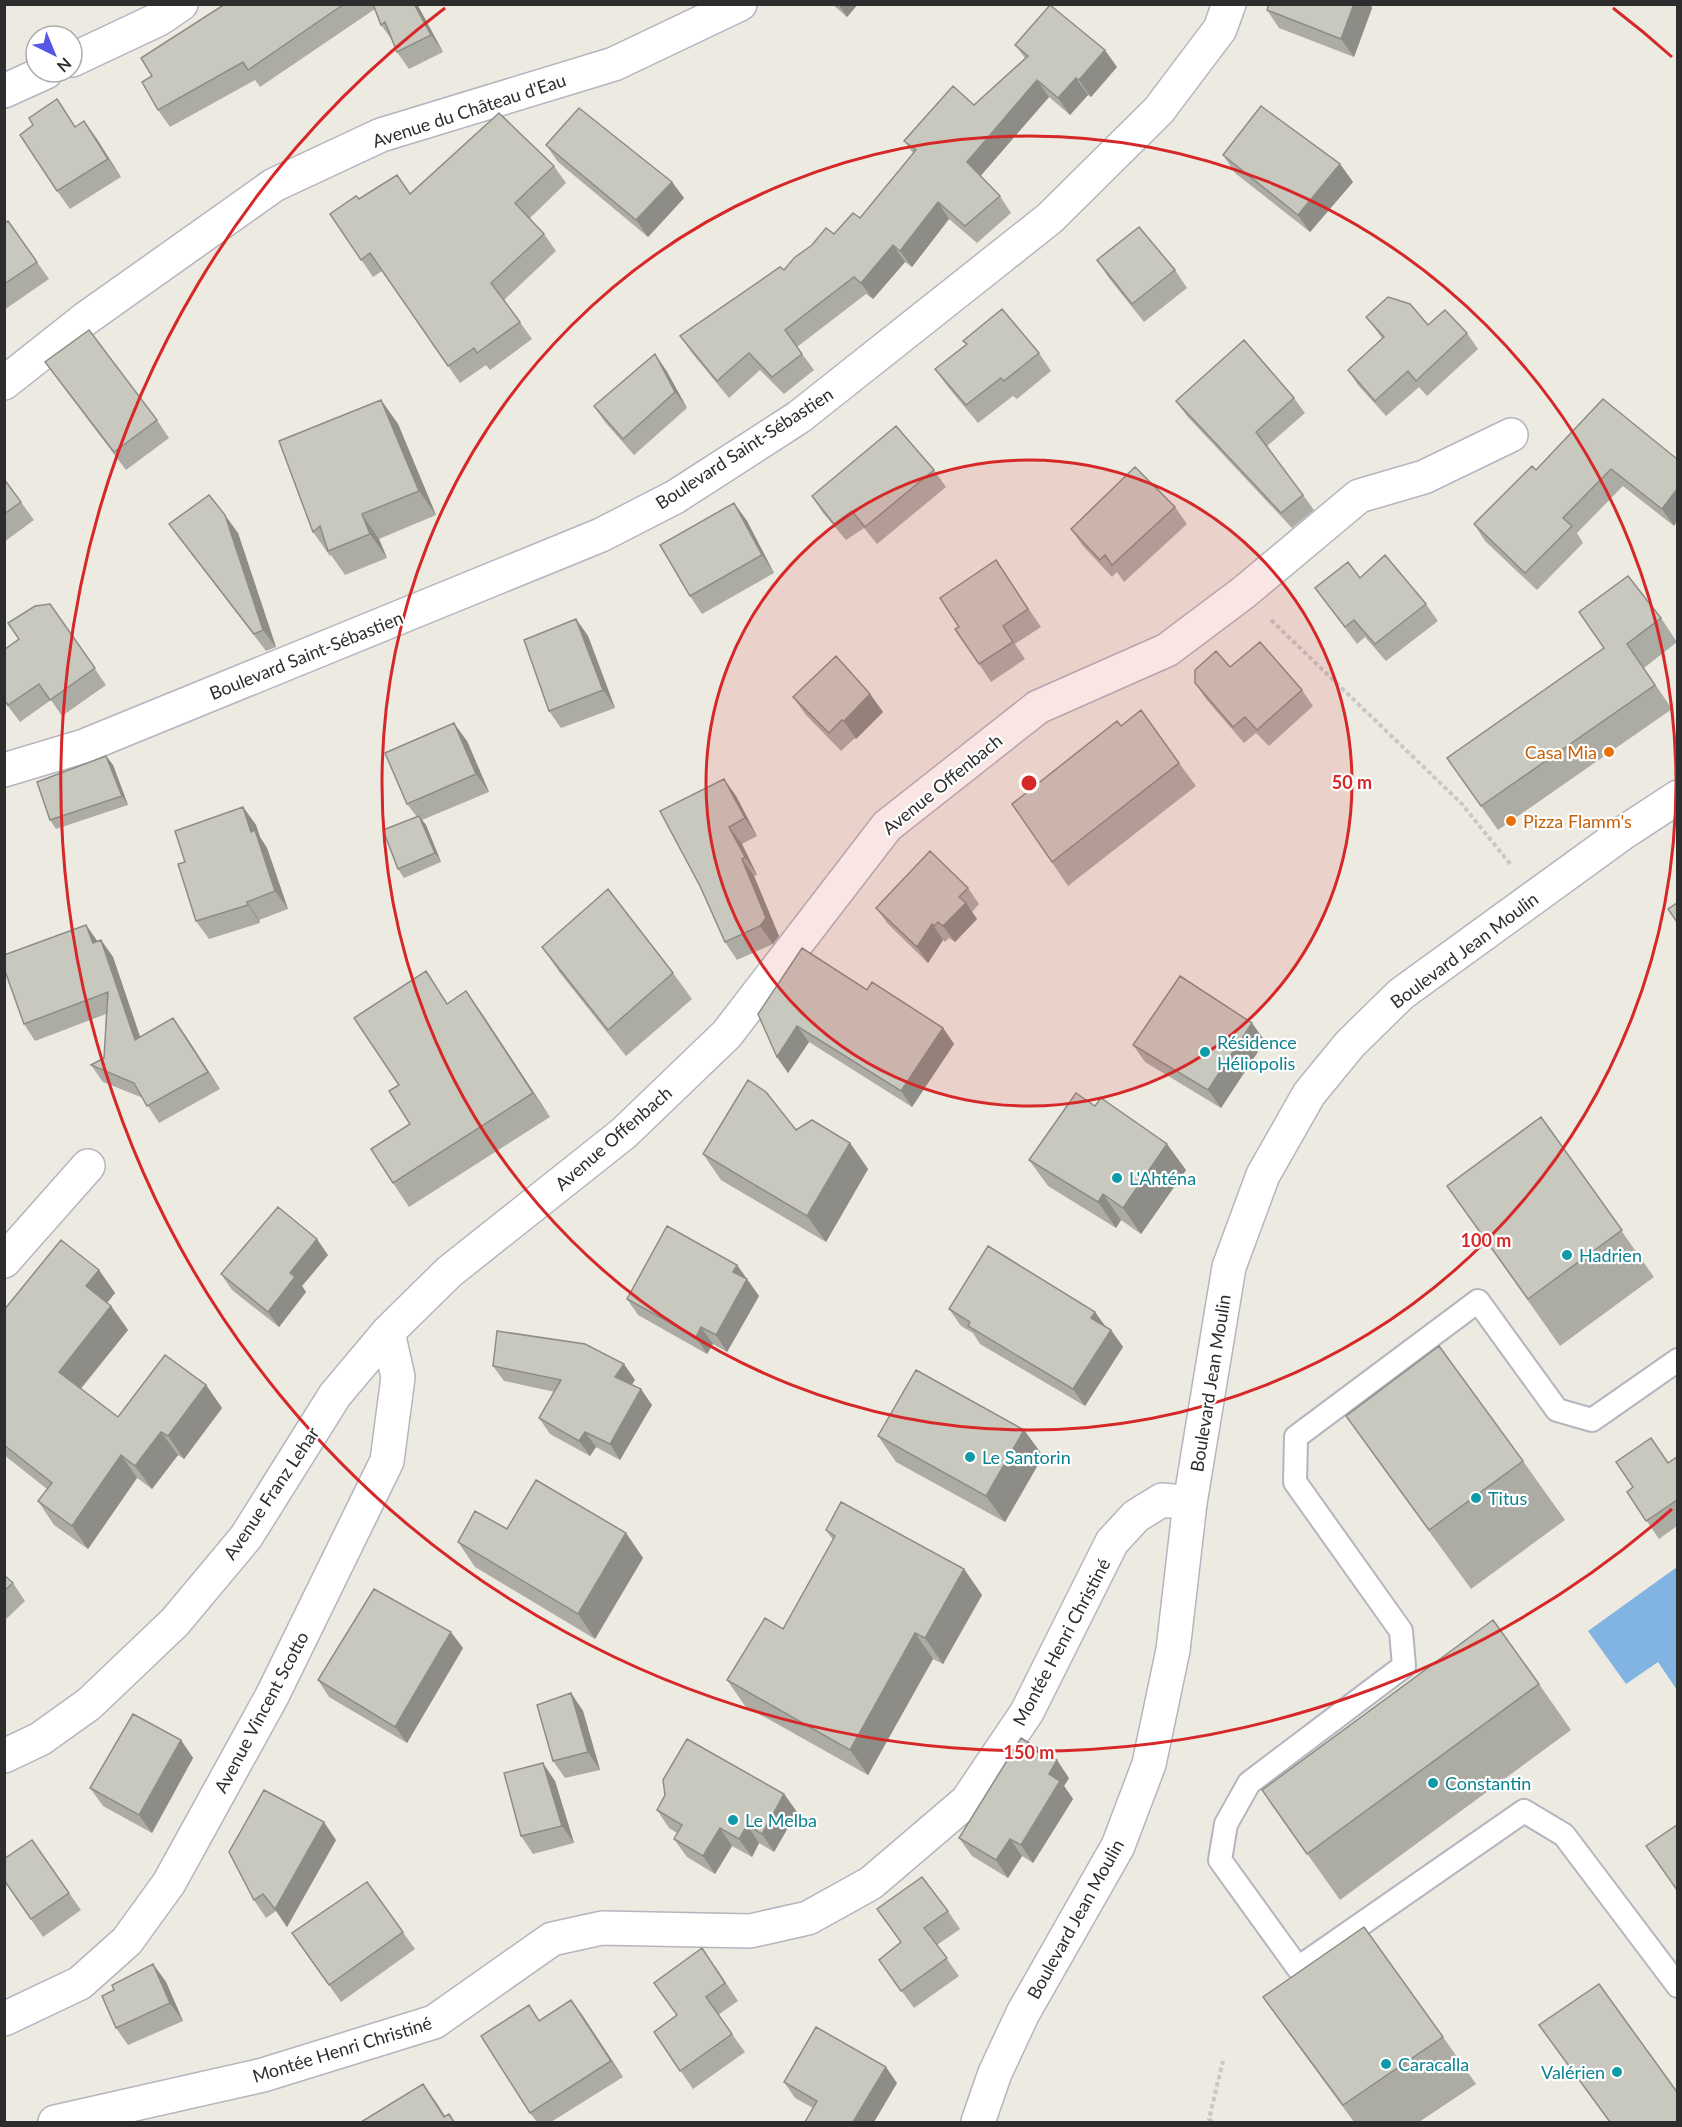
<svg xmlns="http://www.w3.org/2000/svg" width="1682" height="2127" font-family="Lato,sans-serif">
<rect width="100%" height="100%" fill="#edeae1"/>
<!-- water -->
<path fill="#81b4e2" d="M1677,1567V1690L1658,1662L1626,1684L1588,1631Z"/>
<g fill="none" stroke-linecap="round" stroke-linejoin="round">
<!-- lane casing -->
<g stroke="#b5b4bf" stroke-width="26">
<path id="lane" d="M1678,1360L1592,1420L1557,1410L1478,1301L1296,1437L1295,1482L1401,1631L1404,1666L1249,1783L1226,1824L1220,1860L1298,1968L1524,1811L1564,1835L1678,1986"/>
</g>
<!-- street casing -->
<g stroke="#b5b4bf" stroke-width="36">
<path id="street" d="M72,60L159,19L181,4
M4,91L46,72
M4,383L85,319L274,185L381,135L614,64L740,4
M4,770L84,746L601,535L675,497L799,417L1050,218L1159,110L1220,29L1229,4
M4,1261L88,1166
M4,1756L40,1739L89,1704L175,1622L246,1537L335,1395L388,1332L449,1272L624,1133L727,1034L887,826L1038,707L1167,650L1243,593L1359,496L1424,477L1511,435
M4,2019L80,1983L127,1941L169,1883L272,1696L387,1461L398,1377L388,1332
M55,2122L263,2075L434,2022L552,1939L602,1928L750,1931L808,1918L871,1883L967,1801L1027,1712L1112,1542L1136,1516L1162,1500L1190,1503"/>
</g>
<!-- secondary casing -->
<g stroke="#b5b4bf" stroke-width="36">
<path id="secondary" d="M978,2122L995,2073L1023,2013L1118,1846L1149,1764L1173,1650L1190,1503L1229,1267L1263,1175L1309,1094L1350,1044L1401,994L1623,833L1678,797"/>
</g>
<!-- path -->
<path stroke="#c8c8c8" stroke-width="4" stroke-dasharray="4.5 3" stroke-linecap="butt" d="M1271,620L1461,803L1511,865
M1212,2122L1209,2119L1223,2061"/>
<!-- lane -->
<use href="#lane" stroke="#fff" stroke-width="22"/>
<!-- street -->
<use href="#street" stroke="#fff" stroke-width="33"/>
<!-- secondary -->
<use href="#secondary" stroke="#fff" stroke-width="33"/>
</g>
<!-- wall -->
<path fill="#adaca4" d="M225,4H417L443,52L409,69L397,52L392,40L381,25L375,9L260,87L255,80L170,127L158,110L152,76Z
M832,4H858L847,17Z
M1269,4H1370L1372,8L1354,57L1279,28L1267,10Z
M1015,45L1117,67L1091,97L1088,95L1070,115L1049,97L980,176L1000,196L1011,213L977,243L949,219L912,267L905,262L873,299L866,294L797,347L814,370L784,394L760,370L729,398L692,353L680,336L784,270L834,234L860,218L913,153L904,141L974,105L1025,58Z
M84,121L121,177L70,209L57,191L75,127Z
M546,145L672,182L684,198L648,237L558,162Z
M1223,155L1340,164L1353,182L1310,232L1235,173Z
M554,166L566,183L529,219L544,234L556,251L504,300L532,339L490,370L486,365L460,383L382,271L373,277L330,214L359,199L410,194Z
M8,221L49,279L4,310V223Z
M1097,260L1175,270L1187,288L1144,322L1109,278Z
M1366,317L1428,325L1467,333L1478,349L1427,396L1419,387L1386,416L1358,385L1348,370L1382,338Z
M963,341L1039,353L1051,371L1017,399L1013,396L978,423L948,387L935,369L966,345Z
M45,362L157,420L169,438L126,470L58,380Z
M666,370L687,408L634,455L605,422L594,406Z
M1294,398L1305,413L1267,446L1314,510L1292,528L1187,416L1176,401Z
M1603,399L1674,526L1623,486L1577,533L1583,543L1537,590L1485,541L1474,524L1536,470Z
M381,400L398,424L436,515L379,539L387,558L345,575L331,555L330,556L313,532Z
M934,470L946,487L877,544L864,528L846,540L823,513L812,496Z
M4,479L34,520L4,542Z
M734,503L747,521L774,573L702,614L690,596Z
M1175,507L1187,524L1124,582L1117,572L1112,577L1083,546L1071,529Z
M169,524L238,533L276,647L266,651L182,542Z
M1008,578L1041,627L1015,644L1025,659L991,682L979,664L959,627Z
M1360,578L1426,604L1438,621L1386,661L1365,637L1357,644L1315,588Z
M50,604L106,685L62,716L51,700L20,722L4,701L19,639Z
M1661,618L1677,642L1644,668L1672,709L1498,830L1447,758Z
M576,619L588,636L615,708L561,728L549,711Z
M1230,667L1302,690L1313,706L1269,746L1256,733L1244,743L1206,699L1195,683Z
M870,694L883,712L856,739L855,738L841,751L806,715L793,697Z
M467,741L489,792L422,820L426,825L441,862L404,878L398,869L417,817L407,804Z
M106,756L113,765L128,805L56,829L50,820Z
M1179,763L1196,786L1068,886L1012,804Z
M724,779L736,796L757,836L742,844L757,875L754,876L779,936L773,944L737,960L725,942L700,886Z
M243,807L256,825L260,837L267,848L288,909L259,920L260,923L209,939L196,921L185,862Z
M968,888L979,904L972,912L977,919L955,942L949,938L945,942L943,940L928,963L888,924L876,908Z
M86,925L97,941L101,940L113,957L140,1037L185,1035L220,1089L159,1123L143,1098L103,1082L91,1065L104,1058L106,1014L35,1041L24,1024Z
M542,947L673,973L692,999L626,1056L560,973Z
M867,990L943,1028L954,1044L912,1107L809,1042L788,1073L777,1057L758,1014Z
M466,991L550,1117L409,1207L393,1183L410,1124L399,1085L448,1003Z
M1265,1041L1221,1108L1145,1062L1133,1045Z
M1541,1117L1654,1277L1560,1346L1447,1186Z
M796,1130L850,1143L868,1169L826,1242L721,1180L703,1154Z
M1029,1160L1186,1170L1141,1234L1121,1220L1116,1228L1048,1186Z
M328,1255L302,1286L306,1292L279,1327L232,1290L221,1274Z
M737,1265L759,1296L727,1352L713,1344L707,1354L638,1315L627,1299Z
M99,1270L115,1293L107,1303L111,1306L128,1330L81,1389L118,1417L206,1385L222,1408L184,1459L178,1455L152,1489L137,1478L88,1549L54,1525L38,1501L47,1489L4,1455V1310Z
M949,1309L1095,1312L1106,1327L1111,1330L1123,1347L1085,1406L980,1344L973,1333L961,1326Z
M493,1366L635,1380L631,1385L652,1405L620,1460L596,1447L590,1456L550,1434L539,1418L555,1392L504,1381Z
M1346,1416L1523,1461L1565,1520L1471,1589L1388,1475Z
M1024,1430L1043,1456L1005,1522L896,1462L878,1436Z
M1677,1457V1526L1659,1539L1627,1492Z
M507,1529L626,1533L643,1558L595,1639L475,1567L458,1542Z
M826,1530L964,1569L982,1595L943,1664L933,1659L868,1775L745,1706L727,1680L783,1629L833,1540Z
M4,1575L13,1583L25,1601L4,1621Z
M463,1648L407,1743L329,1697L318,1680Z
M1539,1684L1571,1730L1340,1900L1262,1790Z
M571,1693L583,1711L600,1770L565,1778L553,1761Z
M181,1740L193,1758L152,1833L103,1806L90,1788Z
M1069,1778L1064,1786L1073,1799L1033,1863L1022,1856L1008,1878L972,1856L959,1838Z
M555,1781L574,1843L533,1854L521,1836Z
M784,1794L797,1812L774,1852L759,1843L752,1857L732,1846L715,1874L687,1857L674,1839L677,1833L669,1828L657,1810Z
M32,1840L81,1910L43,1937L4,1880Z
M336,1840L287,1927L276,1911L266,1918L254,1900Z
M367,1882L415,1949L341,2002L292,1933Z
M948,1911L960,1929L937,1945L959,1976L914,2008L879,1960Z
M153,1964L166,1982L183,2021L128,2045L116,2028L114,1990Z
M715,1966L738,2001L718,2015L745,2052L693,2089L654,2032L676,2016Z
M1263,1997L1443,2037L1476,2084L1419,2122H1354L1296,2043Z
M571,2000L623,2077L551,2122H537L530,2113L529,2005L539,2021Z
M784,2082L897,2083L874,2122H805L813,2108L795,2098Z"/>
<!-- shaded-wall -->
<path fill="#8d8c86" d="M414,4H417L443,52L431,35Z
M838,4H858L847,17Z
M1354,4H1370L1372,8L1354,57L1341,39Z
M1105,50L1117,67L1091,97L1079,80Z
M1076,78L1088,95L1070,115L1058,98Z
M1037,80L1049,97L978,179L967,162Z
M84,121L97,139L121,177L108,159Z
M1340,164L1353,182L1310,232L1298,215Z
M672,182L684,198L648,237L636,220Z
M938,202L949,219L912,267L900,251Z
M893,245L905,262L873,299L861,283Z
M655,354L666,370L687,408L675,392Z
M381,400L398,424L436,515L419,491Z
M1677,489V521L1674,526L1662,509Z
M734,503L747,521L774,573L762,555Z
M362,514L379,539L387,558L370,534Z
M225,515L238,533L276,647L263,630Z
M576,619L588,636L615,708L603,690Z
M870,694L883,712L856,739L844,721Z
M454,723L467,741L489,792L476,774Z
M106,756L113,765L128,805L122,796Z
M724,779L736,796L757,836L745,818Z
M243,807L256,825L260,837L267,848L288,909L275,891L251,832Z
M419,816L426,825L441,862L435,853Z
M729,827L742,844L757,875L745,857Z
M742,859L754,876L779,936L773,944L760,926Z
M247,902L259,920L260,923L248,905Z
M966,903L977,919L955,942L943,926Z
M932,924L943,940L928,963L917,947Z
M86,925L98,942L93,943Z
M101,940L113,957L147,1057L135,1040Z
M466,991L483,1015L550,1117L533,1093Z
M173,1018L185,1035L220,1089L208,1072Z
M1252,1023L1265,1041L1221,1108L1208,1090Z
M797,1026L809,1042L788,1073L777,1057Z
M943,1028L954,1044L912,1107L901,1091Z
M850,1143L868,1169L826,1242L807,1216Z
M1167,1144L1186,1170L1141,1234L1123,1208Z
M1103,1194L1121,1220L1116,1228L1098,1202Z
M317,1239L328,1255L302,1286L306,1292L279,1327L268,1312L290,1273Z
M737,1265L759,1296L727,1352L716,1335L733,1272Z
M99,1270L115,1293L102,1309L86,1286Z
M111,1306L128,1330L75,1395L59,1372Z
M1095,1312L1107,1329L1091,1318Z
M701,1327L713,1344L707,1354L696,1337Z
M1111,1330L1123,1347L1085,1406L1073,1389Z
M624,1364L635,1380L626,1393L615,1377Z
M206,1385L222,1408L184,1459L168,1436Z
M641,1389L652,1405L620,1460L610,1444Z
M1024,1430L1043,1456L1005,1522L986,1496Z
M161,1432L178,1455L152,1489L135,1466Z
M585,1432L596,1447L590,1456L579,1441Z
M121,1455L137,1478L88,1549L72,1526Z
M626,1533L643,1558L595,1639L578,1614Z
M964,1569L982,1595L943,1664L925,1638Z
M451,1632L463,1648L407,1743L395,1727Z
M915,1633L933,1659L868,1775L850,1750Z
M571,1693L583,1711L600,1770L588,1752Z
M181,1740L193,1758L152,1833L139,1815Z
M1057,1760L1069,1778L1064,1786L1073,1799L1033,1863L1021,1845L1049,1774Z
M543,1763L555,1781L574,1843L562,1826Z
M784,1794L797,1812L774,1852L762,1834Z
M324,1822L336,1840L287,1927L275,1909Z
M747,1825L759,1843L752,1857L739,1839Z
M720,1828L732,1846L715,1874L703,1856Z
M1010,1839L1022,1856L1008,1878L996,1860Z
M153,1964L166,1982L183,2021L170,2003Z
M571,2000L583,2016L623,2077L611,2061Z
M886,2067L897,2083L874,2122H853Z
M423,2084L436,2102L449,2122H448Z"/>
<!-- building -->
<path fill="#c9c8bf" stroke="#8d8c86" stroke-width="1.5" d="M225,4H344L248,70L243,62L158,110L142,82L152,76L141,58Z
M373,4H414L431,35L397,52L385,22L381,25Z
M1269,4H1354L1341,39L1267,10Z
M1050,5L1105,50L1079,80L1076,78L1058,98L1037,80L967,162L1000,196L965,226L938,202L900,251L893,245L861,283L854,277L785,330L802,354L772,377L749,353L717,381L680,336L780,267L784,270L794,258L812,245L826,228L834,234L853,213L860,218L916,150L904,141L953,86L974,105L1028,56L1015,45Z
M57,99L75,127L84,121L108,159L57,191L20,135L33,125L29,118Z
M1261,106L1340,164L1298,215L1223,155Z
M579,108L672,182L636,220L546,145Z
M499,113L554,166L515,203L544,234L491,283L520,322L477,353L474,348L448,366L370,253L361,260L330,214L356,196L359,199L397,175L410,194Z
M8,221L37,262L4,284V223Z
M1139,227L1175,270L1132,304L1097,260Z
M1388,297L1410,304L1428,325L1445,310L1467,333L1416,381L1408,371L1375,401L1348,370L1384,337L1366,317Z
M1002,309L1039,353L1004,381L1001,378L966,405L935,369L967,344L963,341Z
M89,330L157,420L114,452L45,362Z
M1244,340L1294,398L1256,432L1303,495L1281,513L1176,401Z
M655,354L675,392L623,439L594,406Z
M1603,399L1677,459V489L1662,509L1611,469L1563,518L1572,526L1525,573L1474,524L1532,466L1536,470Z
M381,400L419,491L362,514L370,534L328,551L320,526L313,532L279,441Z
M896,426L934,470L865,527L852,511L834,524L812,496Z
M1135,467L1175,507L1112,565L1105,555L1100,560L1071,529Z
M4,479L21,502L4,514Z
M209,495L225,515L263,630L254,634L169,524Z
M734,503L762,555L690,596L660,545Z
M1385,555L1426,604L1375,644L1354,620L1345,627L1315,588L1348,562L1360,578Z
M996,560L1028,609L1003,626L1013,642L979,664L955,629L959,627L940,598Z
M1628,576L1661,618L1627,644L1655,685L1481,806L1447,758L1604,648L1579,612Z
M50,604L95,668L50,700L39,684L8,705L4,700V650L19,639L8,623L35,606Z
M576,619L603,690L549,711L524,640Z
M1260,642L1302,690L1257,730L1245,717L1233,727L1195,683V670L1216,651L1230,667Z
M836,656L870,694L844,721L842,720L829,733L793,697Z
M1141,710L1179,763L1052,862L1012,804L1117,721L1121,726Z
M454,723L476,774L407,804L385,753Z
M106,756L122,796L50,820L37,782Z
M724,779L745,818L729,827L745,857L742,859L766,918L760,926L725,942L700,886L660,811Z
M243,807L251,832L255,830L275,891L247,902L248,905L196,921L178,864L185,862L175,831Z
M419,816L435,853L398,869L383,830Z
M930,851L968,888L959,897L966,903L943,926L938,922L934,926L932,924L917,947L876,908Z
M608,889L673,973L608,1030L542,947Z
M1677,903V922L1668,909Z
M86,925L93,943L101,940L135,1040L173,1018L208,1072L147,1106L134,1083L91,1065L104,1058L108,992L24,1024L4,968V955Z
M802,948L867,990L872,982L943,1028L901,1091L797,1026L777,1057L758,1014Z
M426,971L447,1004L466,991L533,1093L393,1183L371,1149L410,1124L389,1091L399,1085L354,1018Z
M1180,976L1252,1023L1208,1090L1133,1045Z
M748,1080L766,1092L796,1130L812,1120L850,1143L807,1216L703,1154Z
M1076,1093L1095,1106L1101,1098L1167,1144L1123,1208L1103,1194L1098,1202L1029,1160Z
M1541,1117L1622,1230L1528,1299L1447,1186Z
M278,1207L317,1239L290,1273L295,1277L268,1312L221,1274Z
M667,1226L737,1265L733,1272L747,1279L716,1335L701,1327L696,1337L627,1299Z
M61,1240L99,1270L86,1286L111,1306L59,1372L118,1417L165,1355L206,1385L168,1436L161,1432L135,1466L121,1455L72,1526L38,1501L52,1483L4,1445V1310Z
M988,1246L1095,1312L1091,1318L1111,1330L1073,1389L968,1326L970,1322L949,1309Z
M497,1331L585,1344L624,1364L615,1377L641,1389L610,1444L585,1432L579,1441L539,1418L561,1380L493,1366Z
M1439,1346L1523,1461L1429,1530L1346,1416Z
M916,1370L1024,1430L986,1496L878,1436Z
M1651,1438L1668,1463L1677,1457V1500L1646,1521L1627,1492L1633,1487L1616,1462Z
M536,1480L626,1533L578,1614L458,1542L475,1511L507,1529Z
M841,1502L964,1569L925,1638L915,1633L850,1750L727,1680L765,1618L783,1629L835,1536L826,1530Z
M4,1575L13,1583L4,1591Z
M374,1589L451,1632L395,1727L318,1680Z
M1493,1620L1539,1684L1307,1854L1262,1790Z
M571,1693L588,1752L553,1761L537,1705Z
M133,1714L181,1740L139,1815L90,1788Z
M1021,1738L1057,1760L1049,1774L1060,1781L1021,1845L1010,1839L996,1860L959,1838Z
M687,1739L784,1794L762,1834L747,1825L739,1839L720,1828L703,1856L674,1839L682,1825L657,1810L665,1795L663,1780Z
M543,1763L562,1826L521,1836L504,1773Z
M264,1790L324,1822L275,1909L263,1894L254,1900L229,1852Z
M1677,1825V1890L1646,1846Z
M32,1840L69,1893L31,1919L4,1880V1859Z
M922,1877L948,1911L924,1928L947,1958L901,1991L879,1960L901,1942L877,1909Z
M367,1882L403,1932L329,1985L292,1933Z
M1364,1927L1443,2037L1343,2105L1263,1997Z
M702,1948L725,1983L706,1997L732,2034L680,2071L654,2032L677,2015L654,1983Z
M153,1964L170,2003L116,2028L102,1996L114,1990L112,1985Z
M1599,1984L1677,2092V2122H1610L1539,2025Z
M571,2000L611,2061L530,2113L481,2036L529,2005L539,2021Z
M816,2027L886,2067L853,2122H805L817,2101L784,2082Z
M423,2084L444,2117L449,2114L454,2122H361Z"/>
<!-- distance rings -->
<circle cx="1029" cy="783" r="323" fill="#d62828" fill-opacity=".12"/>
<g fill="none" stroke="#d62828" stroke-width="3">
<circle cx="1029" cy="783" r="323"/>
<circle cx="1029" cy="783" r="647"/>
<path d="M1672 1509A970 970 0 1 1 445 8M1613 8A970 970 0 0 1 1672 57"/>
</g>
<!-- markers -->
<g fill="#e8710a" stroke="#fff" stroke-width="2">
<circle cx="1609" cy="752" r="6"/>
<circle cx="1511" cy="821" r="6"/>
</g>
<g fill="#0f9aa8" stroke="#fff" stroke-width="2">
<circle cx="1205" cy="1052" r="6"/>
<circle cx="1117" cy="1178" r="6"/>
<circle cx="1567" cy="1255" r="6"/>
<circle cx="970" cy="1457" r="6"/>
<circle cx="1476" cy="1498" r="6"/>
<circle cx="1433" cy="1783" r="6"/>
<circle cx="733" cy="1820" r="6"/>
<circle cx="1386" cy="2064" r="6"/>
<circle cx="1617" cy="2072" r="6"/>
</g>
<g text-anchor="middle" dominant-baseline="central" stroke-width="4.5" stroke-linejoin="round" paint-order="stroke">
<!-- street labels -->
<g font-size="18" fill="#2d2d2d" stroke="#fff">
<text transform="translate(469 110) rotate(-18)">Avenue du Château d'Eau</text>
<text transform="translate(744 448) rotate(-33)">Boulevard Saint-Sébastien</text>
<text transform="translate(306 655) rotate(-22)">Boulevard Saint-Sébastien</text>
<text transform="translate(942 784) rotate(-39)">Avenue Offenbach</text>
<text transform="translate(1464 950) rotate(-37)">Boulevard Jean Moulin</text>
<text transform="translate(613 1138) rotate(-41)">Avenue Offenbach</text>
<text transform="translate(1210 1383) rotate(-81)">Boulevard Jean Moulin</text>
<text transform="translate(271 1493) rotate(-56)">Avenue Franz Lehar</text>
<text transform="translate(1061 1642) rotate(-62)">Montée Henri Christiné</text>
<text transform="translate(261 1712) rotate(-62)">Avenue Vincent Scotto</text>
<text transform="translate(1075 1919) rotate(-61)">Boulevard Jean Moulin</text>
<text transform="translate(342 2049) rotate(-17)">Montée Henri Christiné</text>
</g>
<!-- food labels -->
<g font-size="18" fill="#c56008" stroke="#fff" text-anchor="end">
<text x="1597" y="752">Casa Mia</text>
<text x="1523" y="821" text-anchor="start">Pizza Flamm's</text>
</g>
<!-- culture labels -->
<g font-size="18" fill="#0d838f" stroke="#fff" text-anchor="start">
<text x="1217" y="1042">Résidence<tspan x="1217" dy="21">Héliopolis</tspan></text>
<text x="1129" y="1178">L'Ahténa</text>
<text x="1579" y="1255">Hadrien</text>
<text x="982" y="1457">Le Santorin</text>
<text x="1488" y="1498">Titus</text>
<text x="1445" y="1783">Constantin</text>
<text x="745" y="1820">Le Melba</text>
<text x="1398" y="2064">Caracalla</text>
<text x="1605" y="2072" text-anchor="end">Valérien</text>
</g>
</g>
<circle cx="1029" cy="783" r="9" fill="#d62828" stroke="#fff" stroke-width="3"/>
<g font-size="18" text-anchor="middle" font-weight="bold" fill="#d62828" stroke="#fff" stroke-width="4.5" stroke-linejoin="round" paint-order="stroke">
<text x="1352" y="789">50 m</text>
<text x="1486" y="1247">100 m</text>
<text x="1029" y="1759">150 m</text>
</g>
<!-- border -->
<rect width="1682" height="2127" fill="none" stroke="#2d2d2d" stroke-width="12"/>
<!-- north arrow -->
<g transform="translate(54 54) rotate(137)"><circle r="28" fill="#ffffff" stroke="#ababab" stroke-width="1.5"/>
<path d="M0-4.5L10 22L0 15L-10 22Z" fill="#5755e6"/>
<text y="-9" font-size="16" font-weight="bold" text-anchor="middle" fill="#2d2d2d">N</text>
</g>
</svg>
